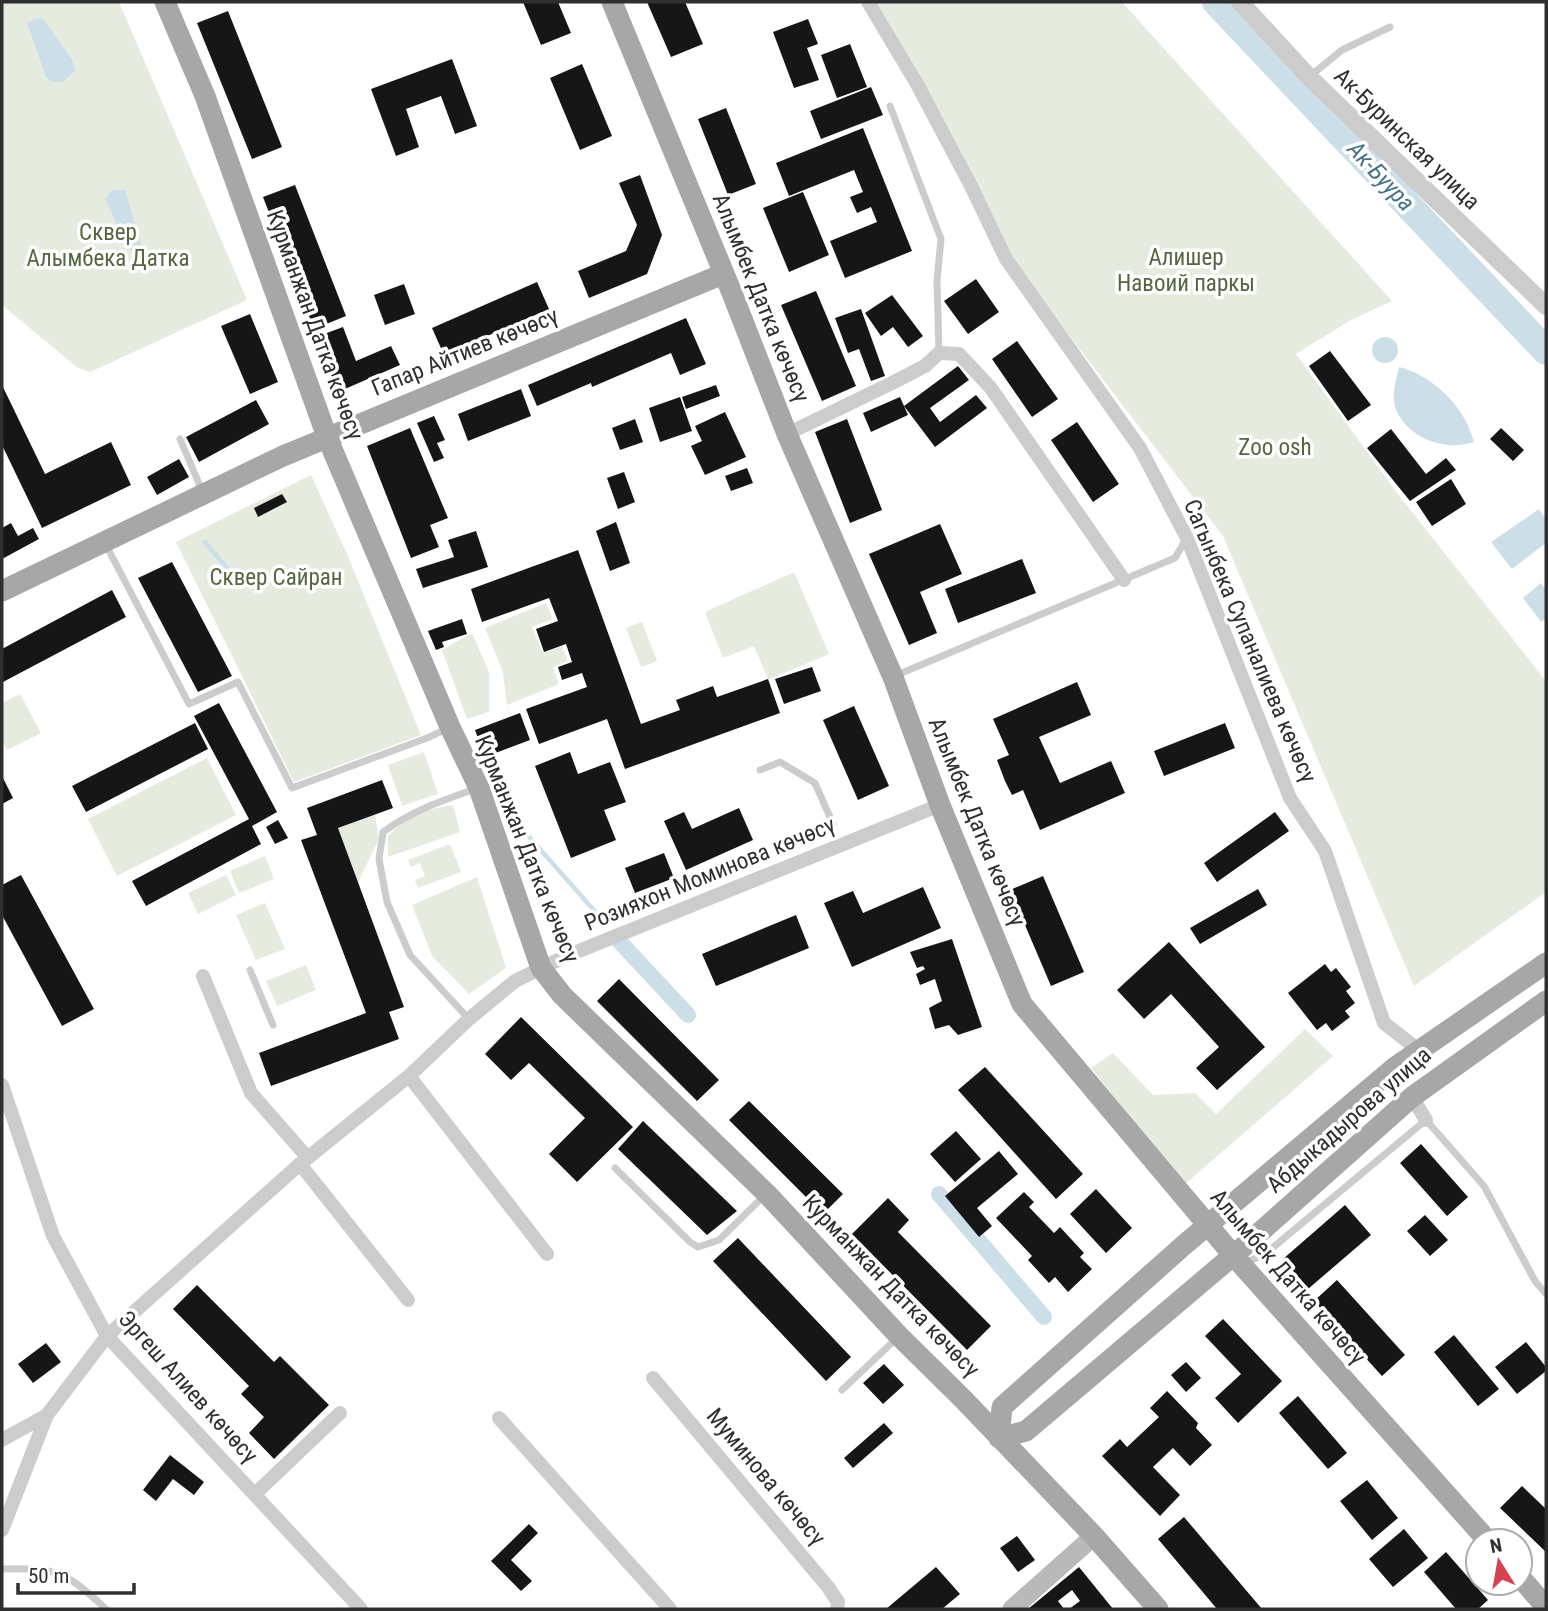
<svg xmlns="http://www.w3.org/2000/svg" width="1548" height="1611" font-family="'Roboto Condensed',sans-serif">
<rect width="100%" height="100%" fill="#fff"/>
<!-- green -->
<path fill="#e5ebde" d="M2,2H119L247,300L90,372L78,368L2,305Z
M874,2H1122L1392,301L1351,320L1296,354L1397,493L1546,681V892L1414,986L1223,536L1012,261Z
M311,475L347,554L421,735L294,782L176,542Z
M794,572L829,654L770,679H768L754,646L723,658L705,612Z
M546,603L553,619L532,627L543,653L562,646L568,661L553,667L559,684L507,705L503,672L485,628Z
M642,622L657,661L641,667L626,628Z
M472,633L489,672V712L467,719L442,650Z
M20,694L41,733L7,750L2,740V703Z
M424,752L438,794L402,806L388,765Z
M207,758L236,815L117,876L88,819Z
M453,805L460,832L388,857V836C405,818 428,808 453,805Z
M375,814L379,839L358,882L338,828Z
M450,844L461,872L418,888L415,880L425,876L420,863L411,867L408,860Z
M265,856L274,879L239,893L230,871Z
M226,875L236,895L198,914L188,893Z
M477,877L506,968L469,994L432,956L412,905Z
M265,903L285,949L256,960L236,915Z
M306,965L316,990L277,1006L266,981Z
M1305,1029L1333,1056L1184,1185L1091,1068L1113,1053L1153,1095L1195,1093L1216,1114Z"/>
<!-- water -->
<path fill="#ccdfe9" d="M42,17L72,59L75,71L62,82H53L46,77L27,23Z
M112,190H125L142,247L129,250L105,199Z
M1372 350a13 13 0 1 1 26 0a13 13 0 1 1-26 0Z
M1399,367C1424,373 1450,394 1463,416C1468,424 1471,433 1474,442C1446,451 1411,440 1397,412C1390,399 1396,380 1399,367Z
M1539,509L1546,520V543L1512,569L1491,542Z
M1541,583L1546,590V618L1541,622L1523,598Z"/>
<g fill="none" stroke-linecap="round" stroke-linejoin="round">
<!-- stream -->
<path stroke="#ccdfe9" stroke-width="4.5" d="M205,542L237,580L264,581
M506,784L518,815
M524,831L599,916"/>
<!-- canal -->
<path stroke="#ccdfe9" stroke-width="16" d="M620,942L688,1015
M939,1194L1044,1317"/>
<!-- river -->
<path stroke="#ccdfe9" stroke-width="28" d="M1216,2L1546,351"/>
</g>
<!-- building -->
<path fill="#161616" d="M523,2H558L571,33L541,45Z
M647,2H685L703,44L671,57Z
M228,11L282,147L252,159L197,23Z
M808,19L818,44L807,48L819,80L794,88L773,32Z
M850,44L867,87L837,98L821,55Z
M452,59L477,126L455,134L441,96L406,109L419,147L396,156L371,89Z
M582,64L612,136L580,150L550,78Z
M871,87L883,115L821,139L810,111Z
M726,108L756,184L728,195L698,119Z
M863,128L912,251L845,278L830,241L877,222L871,207L857,213L850,197L863,192L854,170L789,196L776,163Z
M640,175L662,235L647,274L589,298L578,271L626,251L637,225L619,183Z
M295,185L346,316L314,329L263,197Z
M803,192L829,255L789,272L763,208Z
M976,279L999,312L968,334L944,301Z
M537,282L549,309L444,355L432,328Z
M404,284L415,314L385,325L374,295Z
M816,291L856,386L822,401L781,305Z
M892,295L923,336L908,347L893,327L881,336L865,313Z
M861,309L885,376L871,381L859,349L848,353L835,318Z
M250,314L278,382L250,394L221,326Z
M686,318L706,364L680,375L671,353L592,387L591,383L537,406L528,385Z
M343,327L356,361L391,346L400,365L338,392L316,337Z
M1017,341L1058,399L1032,417L992,359Z
M1330,351L1371,405L1348,421L1309,366Z
M958,366L969,380L930,408L940,422L976,395L987,408L935,447L904,406Z
M2,385L45,474L111,442L131,485L42,528L2,445Z
M716,385L720,396L686,409L682,397Z
M521,389L531,416L468,441L458,414Z
M680,397L692,431L660,442L649,408Z
M900,397L908,415L871,432L863,413Z
M256,400L269,424L199,462L186,437Z
M725,412L746,457L705,475L691,446L702,441L695,426Z
M434,416L445,440L437,443L444,458L434,462L417,423Z
M635,419L643,442L620,450L612,428Z
M847,419L882,510L850,523L815,432Z
M1077,422L1119,484L1093,502L1051,440Z
M410,428L448,518L430,525L439,547L411,558L367,446Z
M1501,428L1524,450L1513,461L1490,439Z
M1391,429L1426,474L1446,458L1456,470L1410,501L1367,448Z
M179,459L189,477L157,495L147,477Z
M747,468L753,483L731,491L725,476Z
M624,472L635,502L618,509L607,478Z
M1451,479L1466,504L1432,526L1416,502Z
M282,494L287,502L258,517L254,508Z
M616,522L630,563L610,571L596,531Z
M11,523L18,536L33,528L39,539L2,559V528Z
M940,524L962,574L920,592L937,633L909,645L869,554Z
M476,531L488,567L423,588L416,569L454,557L448,540Z
M578,550L641,724L680,710L676,700L713,686L717,697L768,679L780,713L625,769L607,719L539,744L526,709L587,687L582,673L562,680L558,667L572,662L566,644L544,652L536,629L558,621L549,598L482,622L471,589Z
M1022,559L1036,593L958,623L945,589Z
M172,562L232,676L198,692L138,578Z
M112,590L126,617L3,682L2,649Z
M462,619L467,634L442,642L444,647L436,650L428,631Z
M812,667L821,691L784,704L775,679Z
M1077,682L1091,715L1039,737L1060,783L1111,761L1125,793L1040,830L1023,790L1012,795L1005,781L997,760L1009,755L993,719Z
M219,703L277,812L252,826L261,844L146,906L132,881L249,819L194,716Z
M854,706L889,786L858,800L823,720Z
M520,713L530,740L485,757L475,730Z
M195,723L208,749L86,812L72,786Z
M1225,723L1235,748L1164,776L1154,751Z
M570,752L578,774L610,762L626,802L604,810L616,840L571,858L535,766Z
M2,776L13,798L2,804Z
M382,780L393,808L338,828L404,1007L389,1012L399,1039L271,1086L259,1053L366,1013L301,840L317,835L307,808Z
M739,808L753,840L686,870L664,821L684,812L692,829Z
M1275,812L1289,831L1217,882L1204,863Z
M278,820L288,838L275,844L266,827Z
M664,853L674,878L635,893L625,868Z
M21,875L94,1009L62,1026L2,915V885Z
M1043,876L1084,972L1051,986L1010,890Z
M923,887L941,928L852,967L824,903L853,891L863,913Z
M1258,889L1267,905L1200,944L1190,928Z
M796,915L809,948L716,986L702,954Z
M952,939L982,1027L958,1035L949,1025L935,1029L929,1008L942,1001L935,979L920,985L916,974L925,969L923,966L917,968L910,952Z
M1169,942L1265,1047L1217,1090L1196,1068L1219,1047L1171,994L1144,1019L1117,990Z
M1325,964L1331,972L1336,968L1351,987L1346,991L1355,1003L1345,1011L1350,1017L1332,1031L1326,1023L1317,1030L1288,993Z
M619,979L719,1080L697,1101L597,1001Z
M521,1017L633,1127L577,1182L549,1154L585,1118L529,1063L511,1080L485,1054Z
M985,1067L1083,1174L1056,1199L958,1090Z
M749,1101L843,1194L823,1214L729,1120Z
M643,1121L737,1211L707,1235L618,1149Z
M956,1131L981,1159L955,1182L930,1154Z
M1421,1144L1468,1197L1447,1216L1400,1163Z
M999,1151L1018,1174L977,1208L992,1226L979,1237L945,1196Z
M1096,1189L1132,1228L1106,1253L1070,1214Z
M1024,1192L1034,1202L1029,1207L1054,1233L1060,1227L1084,1253L1080,1257L1092,1269L1068,1292L1055,1277L1049,1283L1028,1260L1032,1256L996,1218Z
M888,1198L909,1220L898,1232L991,1326L967,1350L852,1234Z
M1345,1205L1371,1235L1308,1289L1283,1259Z
M1425,1215L1448,1240L1430,1256L1407,1231Z
M738,1238L851,1357L826,1381L713,1261Z
M1337,1280L1405,1355L1382,1376L1314,1301Z
M197,1285L274,1362L280,1356L329,1405L274,1459L249,1433L264,1417L241,1394L249,1386L173,1309Z
M1223,1319L1282,1381L1238,1423L1215,1398L1241,1374L1205,1336Z
M1454,1335L1499,1389L1478,1406L1434,1352Z
M1526,1342L1546,1367V1371L1517,1394L1495,1367Z
M46,1343L61,1362L33,1383L18,1364Z
M1186,1362L1201,1378L1186,1392L1171,1375Z
M884,1364L904,1385L883,1404L863,1383Z
M1167,1391L1198,1423L1196,1428L1212,1445L1190,1466L1173,1448L1153,1467L1180,1495L1160,1516L1102,1456L1120,1439L1127,1447L1159,1417L1150,1408Z
M1298,1396L1347,1453L1328,1469L1279,1413Z
M884,1423L893,1433L853,1468L844,1458Z
M170,1455L204,1482L194,1495L173,1479L156,1501L143,1490Z
M1367,1480L1398,1518L1372,1540L1340,1501Z
M1522,1486L1546,1509V1552L1500,1508Z
M1184,1517L1262,1609H1217L1158,1539Z
M529,1524L538,1533L511,1560L532,1581L521,1591L491,1561Z
M1404,1529L1428,1558L1393,1587L1369,1559Z
M1017,1536L1035,1560L1018,1572L1000,1548Z
M1446,1552L1488,1600L1478,1609H1456L1424,1572Z
M936,1567L960,1594L942,1609H886Z
M1079,1567L1113,1609H1069L1080,1601L1072,1590L1058,1601L1064,1609H1028Z"/>
<g fill="none" stroke-linecap="round" stroke-linejoin="round">
<!-- service -->
<path stroke="#ccc" stroke-width="7" d="M1309,77L1342,50L1390,27
M890,106L941,239L937,281L939,353
M180,439L203,493
M106,545L189,704L238,682L292,788L427,738L449,728
M897,675L1175,558L1186,539
M760,770L780,762L815,783L833,824
M250,970L273,1025
M469,1019L410,955L387,902L379,859L383,832C413,810 444,800 478,788
M615,1168L690,1242L698,1247L719,1240L766,1194
M1245,1263L1265,1254L1426,1120L1484,1186L1535,1281L1546,1294
M842,1390L897,1338
M2,1569C57,1567 66,1572 106,1609"/>
<!-- minor -->
<path stroke="#ccc" stroke-width="14" d="M868,2L917,84L971,186L1006,259L1140,448L1187,538L1290,798L1325,851L1384,1023L1420,1051
M787,434L892,383L925,366L939,353L959,354L990,387L1124,580
M203,976L251,1093L308,1158
M409,1076L547,1254
M2,1085L53,1236L107,1336L361,1609
M1412,1097L1426,1120
M300,1164L408,1300
M653,1378L828,1587L838,1602L837,1609
M499,1418L670,1609
M2,1440L47,1415
M255,1494L340,1413
M2,1530L47,1415L107,1336L300,1164L409,1076L469,1019L515,981L564,957L940,805"/>
<!-- tertiary -->
<path stroke="#ccc" stroke-width="18" d="M1240,2L1309,77L1546,306"/>
<!-- secondary -->
<path stroke="#b9b9b9" stroke-width="19" d="M1012,1609L1094,1536"/>
<!-- primary -->
<path stroke="#a7a7a7" stroke-width="21" d="M165,2L205,96L327,437L450,727L479,788L541,968L562,995L767,1194L899,1336L963,1399L1094,1536L1158,1609
M612,2L732,293L787,434L893,677L940,805L1022,1004L1233,1255L1488,1541
M2,591L283,456L723,274
M999,1438L1002,1407L1184,1245L1394,1068L1546,963
M999,1438L1026,1431L1249,1242L1412,1097L1546,1001
M1520,1577L1546,1607"/>
</g>
<g text-anchor="middle" dominant-baseline="central" stroke-width="7" stroke-linejoin="round" paint-order="stroke">
<!-- street labels -->
<g font-size="23" fill="#2f2f2f" stroke="#fff">
<text transform="translate(1407 139) rotate(44)">Ак-Буринская улица</text>
<text transform="translate(761 298) rotate(68)">Алымбек Датка көчөсү</text>
<text transform="translate(315 325) rotate(70)">Курманжан Датка көчөсү</text>
<text transform="translate(465 352) rotate(-22)">Гапар Айтиев көчөсү</text>
<text transform="translate(1250 641) rotate(67)">Сагынбека Супаналиева көчөсү</text>
<text transform="translate(977 822) rotate(68)">Алымбек Датка көчөсү</text>
<text transform="translate(527 849) rotate(68)">Курманжан Датка көчөсү</text>
<text transform="translate(710 874) rotate(-22)">Розияхон Моминова көчөсү</text>
<text transform="translate(1349 1120) rotate(-41)">Абдыкадырова улица</text>
<text transform="translate(1288 1277) rotate(49)">Алымбек Датка көчөсү</text>
<text transform="translate(891 1286) rotate(46)">Курманжан Датка көчөсү</text>
<text transform="translate(188 1387) rotate(48)">Эргеш Алиев көчөсү</text>
<text transform="translate(766 1477) rotate(50)">Муминова көчөсү</text>
</g>
<!-- park labels -->
<g font-size="23" fill="#546740" stroke="#fff">
<text x="108" y="232">Сквер<tspan x="108" dy="26">Алымбека Датка</tspan></text>
<text x="1186" y="257">Алишер<tspan x="1186" dy="26">Навоий паркы</tspan></text>
<text x="1275" y="447">Zoo osh</text>
<text x="276" y="577">Сквер Сайран</text>
</g>
<!-- water labels -->
<g font-size="24" font-style="italic" fill="#44718a" stroke="#fff">
<text transform="translate(1381 176) rotate(47)">Ак-Буура</text>
</g>
</g>
<!-- border -->
<rect width="1548" height="1611" fill="none" stroke="#2f2f2f" stroke-width="7"/>
<!-- north arrow -->
<g transform="translate(1499 1562) rotate(349)"><circle r="33" fill="#ffffff" stroke="#acacac" stroke-width="2"/>
<path d="M0-5L12 26L0 18L-12 26Z" fill="#d54252"/>
<text y="-10" font-size="19" font-weight="bold" text-anchor="middle" fill="#2f2f2f">N</text>
</g>
<!-- scale -->
<path d="M18 1583v10h116v-10" fill="none" stroke="#2f2f2f" stroke-width="3.5"/>
<text x="28" y="1583" font-size="21" fill="#2f2f2f" stroke="#ffffff" stroke-width="5" paint-order="stroke">50 m</text>
</svg>
